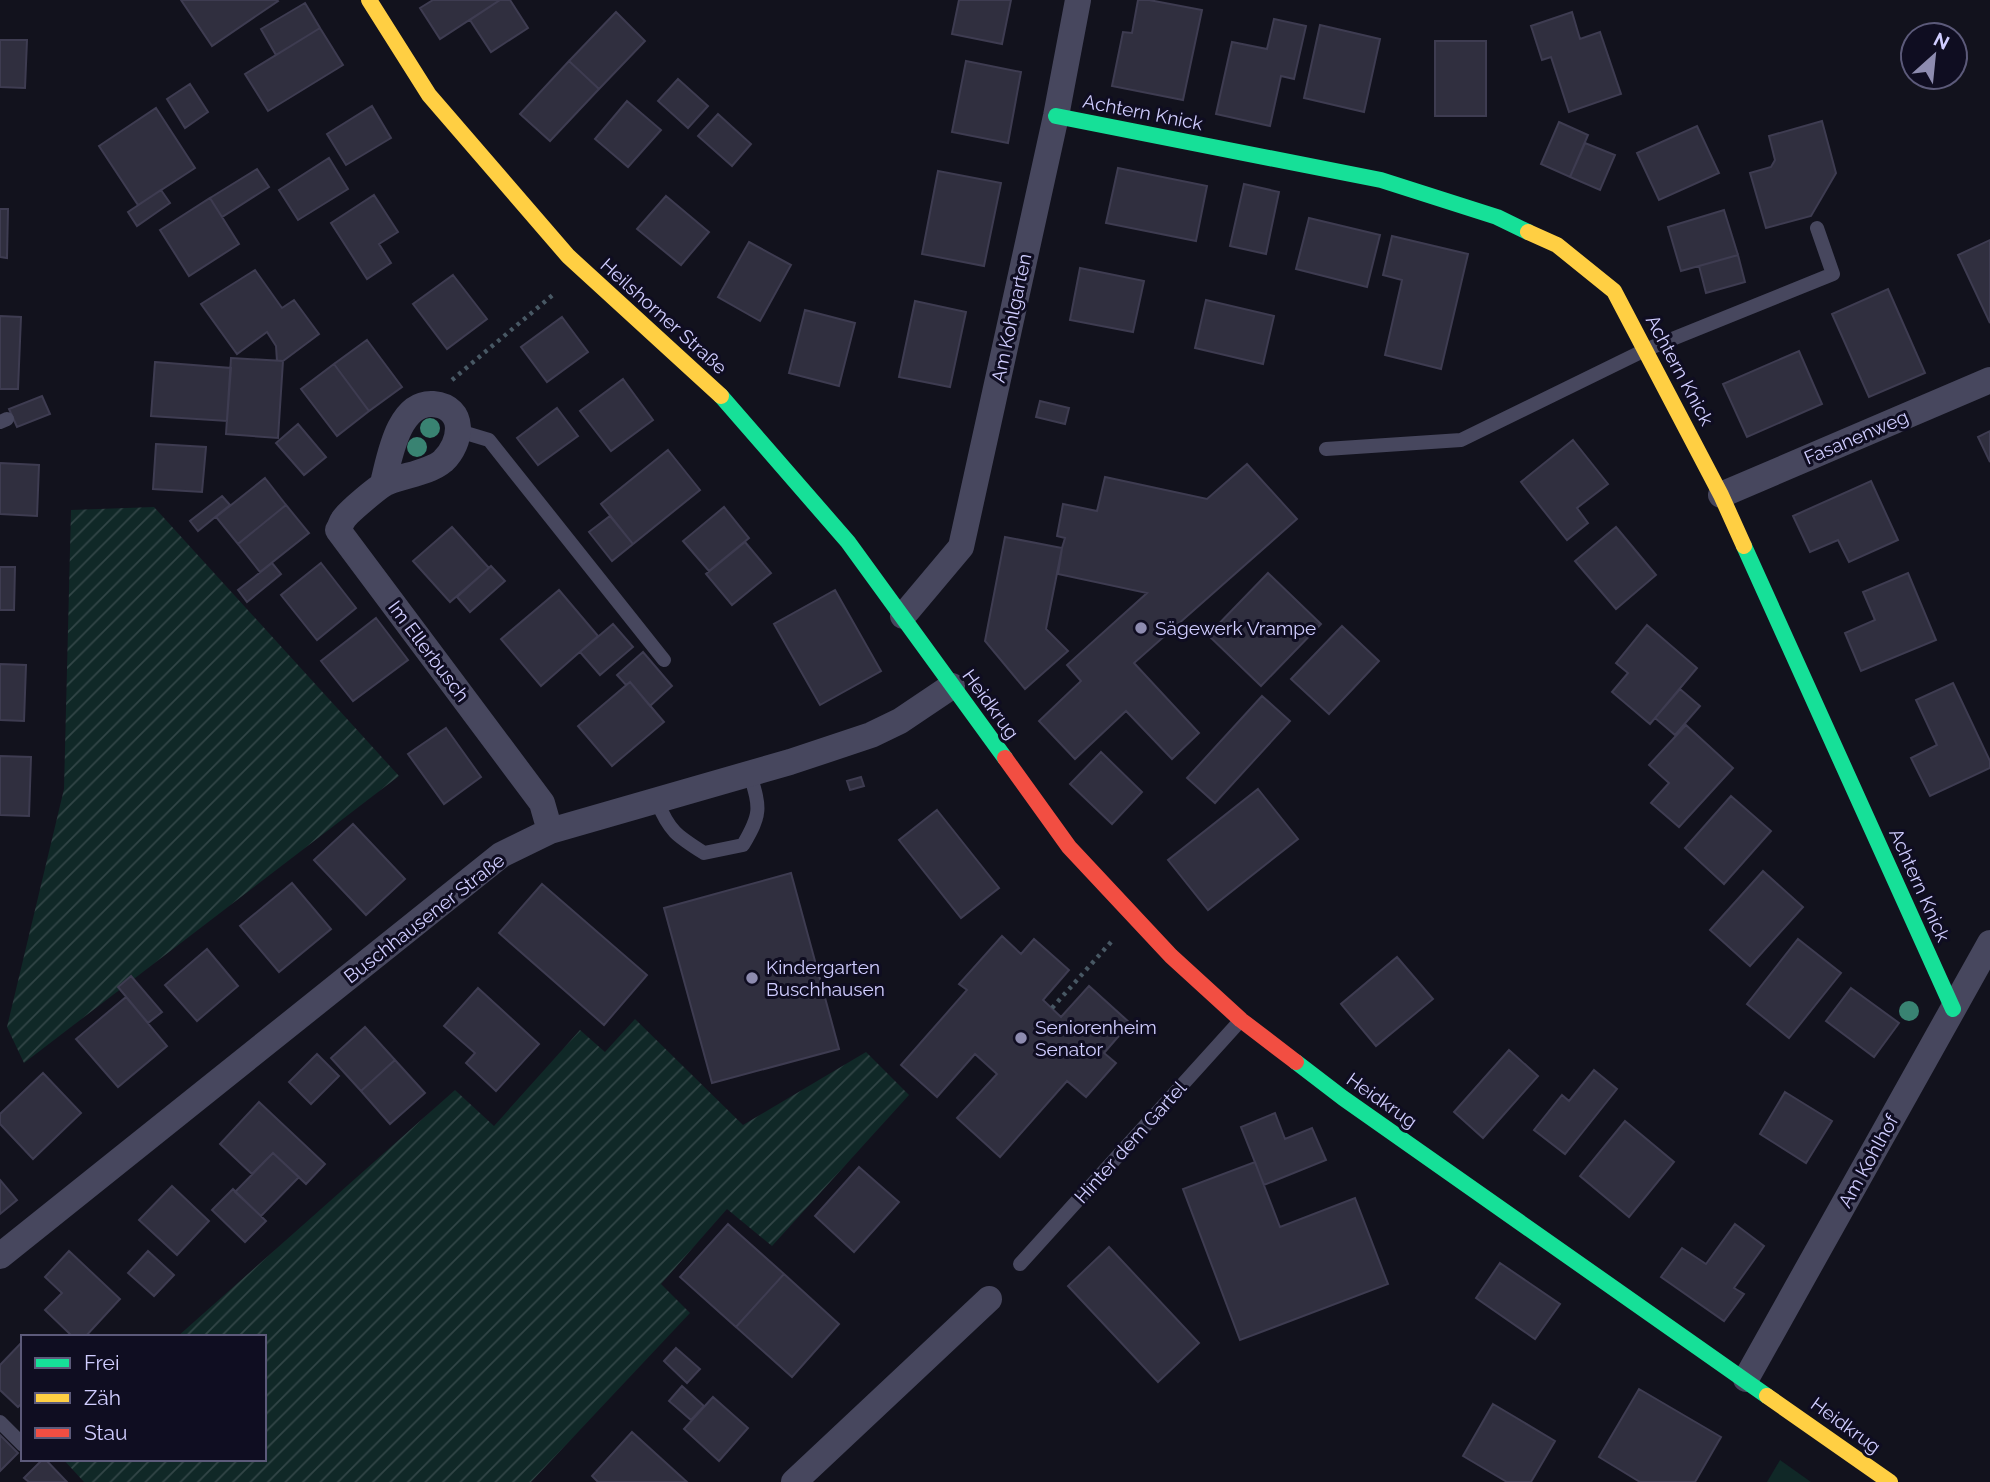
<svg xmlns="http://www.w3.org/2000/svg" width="1990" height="1482" font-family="Raleway,sans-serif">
<defs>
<pattern id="garden-furrows" width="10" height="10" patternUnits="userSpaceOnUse" patternTransform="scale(1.75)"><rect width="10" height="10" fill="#102827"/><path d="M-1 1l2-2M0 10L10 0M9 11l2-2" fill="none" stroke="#324647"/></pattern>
</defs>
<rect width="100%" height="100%" fill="#12121d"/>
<!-- green -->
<path fill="#102827" d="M1780,1460L1811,1482H1767Z"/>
<!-- garden -->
<path fill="url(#garden-furrows)" d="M154,507L399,776L24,1063L7,1027L64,789L71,510Z
M635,1019L743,1125L866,1052L909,1095L772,1246L727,1209L661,1284L690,1313L531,1482H84L63,1459H264V1337H177L455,1090L494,1126L580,1030L605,1052Z"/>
<!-- building -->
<path fill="#302f3f" stroke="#3e3c51" stroke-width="2" d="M181,0H277L278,1L212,46Z
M433,0H500L440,39L420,8Z
M500,0H510L528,28L491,52L470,20Z
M959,0H1011L1002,44L952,34Z
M1138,0H1149L1202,10L1183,100L1112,86L1123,32L1132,33Z
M305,3L320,28L276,55L261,29Z
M616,12L645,41L599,89L569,61Z
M1572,12L1580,39L1600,32L1621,94L1569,112L1551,57L1542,60L1531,26Z
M1274,19L1306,26L1294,79L1281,76L1270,126L1216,114L1232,42L1267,49Z
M1320,25L1380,39L1364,112L1304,98Z
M320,28L343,65L268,111L245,74Z
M0,40H27L25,88L0,87Z
M1435,41H1486V116H1435Z
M569,61L599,89L550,141L520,114Z
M966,61L1021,72L1008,143L952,132Z
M678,79L708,106L688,128L658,101Z
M190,84L208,112L185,128L167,99Z
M627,101L661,130L628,167L595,139Z
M372,106L391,138L346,165L327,134Z
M156,108L195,168L138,205L99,146Z
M718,114L751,144L732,166L698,136Z
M1822,121L1836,173L1811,216L1766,228L1750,173L1771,167L1775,160L1769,136Z
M1559,122L1588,135L1570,177L1541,164Z
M1697,126L1719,173L1659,200L1637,153Z
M1585,143L1615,155L1600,190L1570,177Z
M329,158L348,189L298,220L279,190Z
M1118,168L1207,186L1196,241L1106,223Z
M257,169L269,187L222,217L210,198Z
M938,171L1001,183L984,266L922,254Z
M1244,184L1279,192L1266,254L1230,246Z
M161,190L170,203L137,226L128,212Z
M374,195L398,232L379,244L391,263L367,279L331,223Z
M666,196L709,232L681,265L637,229Z
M210,198L239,244L189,276L160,230Z
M0,209H8L7,258L0,257Z
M1724,210L1738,255L1681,271L1668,227Z
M1309,218L1380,235L1367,287L1296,269Z
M1392,236L1468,254L1441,369L1385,355L1402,280L1383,275Z
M1990,240V323L1958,255Z
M749,242L791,265L760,321L718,297Z
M1738,255L1745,282L1706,293L1699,266Z
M1080,268L1144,281L1133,332L1070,320Z
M255,270L282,308L294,300L319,334L283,361H277L276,346L267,332L237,354L201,304Z
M453,275L487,319L447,349L413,304Z
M1888,289L1925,373L1869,397L1832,314Z
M1206,300L1274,316L1263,364L1195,348Z
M915,301L966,312L950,387L899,377Z
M805,310L855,323L839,386L789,373Z
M0,316L21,317L18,389H0Z
M562,317L588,352L547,382L521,347Z
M367,340L402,387L369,411L334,364Z
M1799,351L1822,404L1747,437L1723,384Z
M231,358L283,361L278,438L226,434Z
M155,362L231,368L227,421L151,416Z
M334,364L369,411L337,436L301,389Z
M623,379L653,420L611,451L580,411Z
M42,396L50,414L17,427L9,409Z
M1040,401L1069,408L1065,424L1036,417Z
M557,408L578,436L538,465L517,438Z
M298,424L326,457L304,475L276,443Z
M1990,431V462L1978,437Z
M1573,440L1608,484L1577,508L1588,523L1567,540L1521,482Z
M156,444L206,447L202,492L153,489Z
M668,450L700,490L633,544L601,504Z
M0,463L39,465L37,516L0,514Z
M1247,464L1297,519L1134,663L1199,733L1172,759L1126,711L1075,759L1039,721L1081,681L1067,665L1147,593L1058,574L1062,548L1065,538L1057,536L1063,504L1097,511L1105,477L1207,499Z
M265,478L286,505L238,544L216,517Z
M1871,481L1898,540L1849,562L1838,540L1810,552L1793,516Z
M222,496L230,505L198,531L190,521Z
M286,505L309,533L260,572L238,544Z
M724,507L749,538L709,571L683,541Z
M610,516L633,544L612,561L589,532Z
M452,527L489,568L450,602L413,561Z
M1616,527L1656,575L1616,609L1575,561Z
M1005,537L1062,548L1046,629L1068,651L1025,689L985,641Z
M745,542L771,573L732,605L706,574Z
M272,563L281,574L247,602L238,590Z
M321,563L356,608L317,640L281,595Z
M491,566L505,581L470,612L457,597Z
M0,567H15L14,610H0Z
M1268,573L1321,624L1261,686L1208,635Z
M1908,573L1936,640L1861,671L1845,633L1875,620L1863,592Z
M559,590L598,636L541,686L501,639Z
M835,590L881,671L820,705L774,624Z
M376,618L408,660L353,701L321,661Z
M613,624L633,647L600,675L580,652Z
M1647,625L1697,668L1650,724L1612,692L1628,673L1616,663Z
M1342,626L1379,661L1329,714L1291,679Z
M643,652L672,686L650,706L630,682L626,685L617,675Z
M0,664L26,665L24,721L0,720Z
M630,682L664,722L612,766L578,726Z
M1953,683L1990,761V768L1930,796L1911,758L1937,745L1916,700Z
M1680,689L1700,706L1675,735L1655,718Z
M1262,696L1290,721L1215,803L1187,778Z
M1686,725L1733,768L1679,827L1651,803L1669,783L1649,765Z
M446,728L481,777L444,804L408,754Z
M1101,752L1142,792L1112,824L1070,784Z
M0,756L31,757L29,816L0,815Z
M861,777L864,786L850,790L847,781Z
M1258,789L1298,839L1208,910L1168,860Z
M1731,796L1771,831L1724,884L1685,848Z
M937,810L999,888L961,918L899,840Z
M353,824L405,879L366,915L314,860Z
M1763,871L1803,907L1750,966L1710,930Z
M791,873L839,1049L712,1083L664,908Z
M292,883L331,929L279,972L240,926Z
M542,884L647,975L604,1025L499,933Z
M1002,936L1021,954L1034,939L1069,970L1043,1000L1061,1017L1089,986L1130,1023L1104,1053L1116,1063L1086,1097L1067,1081L1000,1157L957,1118L997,1074L975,1054L937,1097L901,1065L967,990L959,984Z
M1798,939L1841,973L1789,1038L1747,1004Z
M207,949L238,986L197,1021L165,985Z
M1397,957L1433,999L1376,1046L1341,1004Z
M131,976L162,1012L148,1023L118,987Z
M478,988L539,1044L496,1091L466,1063L475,1053L444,1026Z
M1851,988L1899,1023L1874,1057L1826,1021Z
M126,997L167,1046L118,1087L76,1039Z
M365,1027L395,1060L361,1091L331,1058Z
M1509,1050L1538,1076L1483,1138L1454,1112Z
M317,1054L339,1076L311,1104L289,1082Z
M395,1060L425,1093L390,1124L361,1091Z
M1594,1070L1617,1089L1565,1154L1534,1130L1562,1095L1569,1101Z
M43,1073L81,1113L33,1159L0,1124V1114Z
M1785,1092L1832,1121L1806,1163L1760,1134Z
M259,1102L325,1164L306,1184L273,1153L252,1174L220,1144Z
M1275,1113L1285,1139L1312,1128L1326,1160L1264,1185L1241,1127Z
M1625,1121L1674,1162L1629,1217L1580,1176Z
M273,1153L299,1177L261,1216L235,1192Z
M1255,1162L1280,1227L1355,1198L1388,1284L1240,1340L1183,1189Z
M859,1167L899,1202L854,1252L815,1216Z
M0,1180L17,1200L0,1214Z
M172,1186L209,1221L177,1255L139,1220Z
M233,1189L266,1221L245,1242L212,1210Z
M728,1224L784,1274L736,1327L680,1277Z
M1735,1224L1764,1246L1734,1288L1744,1294L1724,1321L1661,1277L1682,1248L1706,1264Z
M1109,1247L1199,1343L1158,1382L1068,1286Z
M69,1251L120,1299L85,1337H73L45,1310L62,1293L45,1277Z
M148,1251L174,1275L154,1296L128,1273Z
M1500,1263L1560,1304L1535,1339L1476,1298Z
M784,1274L839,1324L792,1377L736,1327Z
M23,1341V1402L18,1407L0,1390V1365Z
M676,1348L700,1369L687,1383L664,1361Z
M682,1386L704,1406L691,1420L669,1401Z
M1639,1389L1721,1437L1695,1482H1640L1599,1457Z
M713,1397L748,1428L719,1461L684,1429Z
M1493,1404L1555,1441L1531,1482H1507L1463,1456Z
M632,1432L687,1482H598L592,1476Z
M0,1435L18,1453L0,1471Z
M43,1459H45L67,1482H29L24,1478Z"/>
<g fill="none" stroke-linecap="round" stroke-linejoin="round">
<!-- path -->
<path stroke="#485864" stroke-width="4.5" stroke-dasharray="3.5 5" stroke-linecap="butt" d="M452,380L555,293
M1052,1008L1111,942"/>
<!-- lane -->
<path stroke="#47475e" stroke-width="14" d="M0,422L7,419
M459,431L489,440L664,660
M1326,449L1461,440L1645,350L1833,274L1817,228
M657,801C669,831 677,836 704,853L743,845C762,813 760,808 750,774
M1020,1264L1240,1021
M0,1422L23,1445"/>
<!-- street -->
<path stroke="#47475e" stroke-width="26" d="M385,483L384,479C390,455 399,402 433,404C467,407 462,443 443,461C429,473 404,475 388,482C380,485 347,513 343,520C341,523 340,527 338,530L542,803L550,831
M1721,495L1990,380
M903,616L961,547L1056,116L1078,0
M0,1256L501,855L550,831L790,762L871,735L900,721L952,686
M1746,1379L1990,943
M794,1482L989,1299"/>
<!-- fast -->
<path stroke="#16e098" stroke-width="16" d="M1056,116L1381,180L1497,217L1528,232
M721,396L848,542L1005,758
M1744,546L1953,1009
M1296,1062L1343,1098L1767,1396"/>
<!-- slow -->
<path stroke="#ffcf43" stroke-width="16" d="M369,0L429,95L568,256L721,396
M1528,232L1557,245L1614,291L1721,495L1744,546
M1767,1396L1890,1482"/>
<!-- jam -->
<path stroke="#f24e42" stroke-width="16" d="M1005,758L1069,847L1171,956L1241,1020L1296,1062"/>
</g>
<!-- trees -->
<g fill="#398372">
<circle cx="430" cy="428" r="10"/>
<circle cx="417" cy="447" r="10"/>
<circle cx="1909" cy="1011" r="10"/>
</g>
<!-- markers -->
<g fill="#8e8cb0" stroke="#0f0d21" stroke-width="2.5">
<circle cx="1141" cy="628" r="7"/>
<circle cx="752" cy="978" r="7"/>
<circle cx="1021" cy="1038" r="7"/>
</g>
<g text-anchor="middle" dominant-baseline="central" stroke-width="6" stroke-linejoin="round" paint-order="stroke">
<!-- street labels -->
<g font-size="19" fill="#d0cdff" stroke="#0f0d21">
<text transform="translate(1143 112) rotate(11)">Achtern Knick</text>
<text transform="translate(664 316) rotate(42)">Heilshorner Straße</text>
<text transform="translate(1011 318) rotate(-78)">Am Kohlgarten</text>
<text transform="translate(1680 370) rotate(62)">Achtern Knick</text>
<text transform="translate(1856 437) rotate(-23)">Fasanenweg</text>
<text transform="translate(429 651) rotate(53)">Im Ellerbusch</text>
<text transform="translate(991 704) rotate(54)">Heidkrug</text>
<text transform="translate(1920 885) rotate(66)">Achtern Knick</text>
<text transform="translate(424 918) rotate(-38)">Buschhausener Straße</text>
<text transform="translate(1382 1100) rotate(35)">Heidkrug</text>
<text transform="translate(1130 1142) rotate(-48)">Hinter dem Gartel</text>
<text transform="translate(1868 1161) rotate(-61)">Am Kohlhof</text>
<text transform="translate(1846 1425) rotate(36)">Heidkrug</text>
</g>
<!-- poi labels -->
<g font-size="19" fill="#d0cdff" stroke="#0f0d21" text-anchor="start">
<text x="1155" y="628">Sägewerk Vrampe</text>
<text x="766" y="967">Kindergarten<tspan x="766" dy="22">Buschhausen</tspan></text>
<text x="1035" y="1027">Seniorenheim<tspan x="1035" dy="22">Senator</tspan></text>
</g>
</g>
<!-- legend -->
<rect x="21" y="1335" width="245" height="126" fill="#0f0d21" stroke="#5c5a7a" stroke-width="2"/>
<rect x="35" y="1358" width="35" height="10" fill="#16e098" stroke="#5c5a7a" stroke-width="2"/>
<text x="84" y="1370" font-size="21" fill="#d0cdff">Frei</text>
<rect x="35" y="1393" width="35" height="10" fill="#ffcf43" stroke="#5c5a7a" stroke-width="2"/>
<text x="84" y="1405" font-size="21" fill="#d0cdff">Zäh</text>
<rect x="35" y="1428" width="35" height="10" fill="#f24e42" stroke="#5c5a7a" stroke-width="2"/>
<text x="84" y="1440" font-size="21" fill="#d0cdff">Stau</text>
<!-- north arrow -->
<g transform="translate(1934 56) rotate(27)"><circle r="33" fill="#0f0d21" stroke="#5c5a7a" stroke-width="2"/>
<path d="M0-5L12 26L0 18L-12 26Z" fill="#8e8cb0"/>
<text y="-10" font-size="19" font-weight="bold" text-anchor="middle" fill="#d0cdff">N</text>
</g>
</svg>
